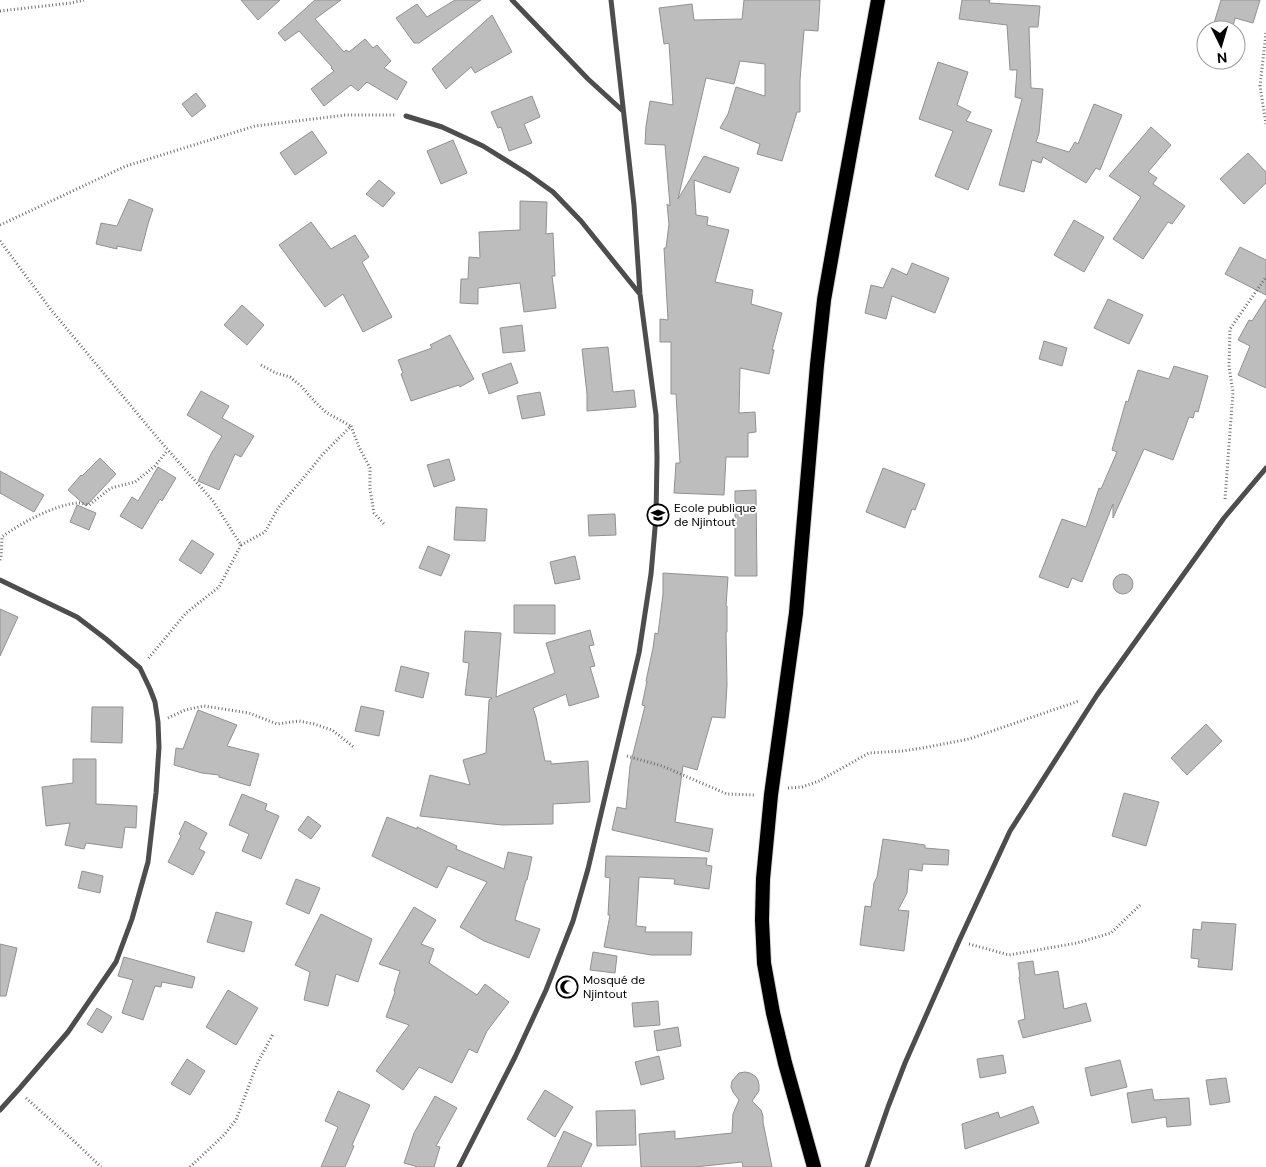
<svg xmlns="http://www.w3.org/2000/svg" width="1266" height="1167" font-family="'DM Sans',sans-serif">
<rect width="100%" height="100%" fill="#fff"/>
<!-- building -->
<path fill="#bdbdbd" stroke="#919191" d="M241,0H280L258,20Z
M315,0H341L315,19L344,52L346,50L349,52L365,39L373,48L377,45L391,61L384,68L407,82L397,100L367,82L358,91L351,85L324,106L311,89L334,71L331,68L332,67L299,31L285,41L278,33Z
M455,0H481L419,43H414L396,18L417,4L427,17Z
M744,0H820L818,31L804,30L800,80V112H797L782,161L757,154L760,144L720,128L728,114L736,87L765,96V64L740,61L734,84L706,78L678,199L704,156L739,168L730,193L694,180L696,215L708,217L707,225L729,230L715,282L753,290L751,304L782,313L772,350H774L769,374L740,368L739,413L755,412L756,432L748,433V457H726L724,495L674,493L676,463H680L676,394H671V342H660V319L668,320L664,248H666L669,224L667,204L670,206L665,145L645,144L646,126L650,101L673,105L669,43L664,44L659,8L692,4L694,20L742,19Z
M962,0H990L989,3L1040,6L1038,27H1029L1031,88L1043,89L1039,133L1036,142L1069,152L1075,142L1078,144L1094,104L1122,115L1100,170L1096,168L1086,183L1043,157L1041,163L1032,160L1024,192L999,185L1022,99L1015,97L1017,70H1010L1007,25L959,19Z
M1221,0H1260L1253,23L1235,18L1232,30H1212Z
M492,15L512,52L475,73L471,67L446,89L432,69Z
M938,62L968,72L957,105L971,112L966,121L992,130L968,190L935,176L953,131L919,119Z
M196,93L206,106L192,117L182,104Z
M532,96L540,117L524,124L532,143L509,151L501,127L498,128L491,112Z
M1151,127L1171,145L1148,172L1157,178L1153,184L1185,206L1172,224L1168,222L1143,259L1113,239L1141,197L1109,176Z
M312,131L327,153L295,175L280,153Z
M453,140L467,173L441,184L427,151Z
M1248,153L1266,172V183L1244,204L1220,179Z
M379,180L395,193L383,207L366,194Z
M129,199L153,209L148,224L141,251L117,246V249L96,244L101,223L117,226Z
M520,201L547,202L546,234L553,233L555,276H552L556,308L524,312L520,283L478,288V304L460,303L461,279H468L469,257L480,258L479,232L520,230Z
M1074,220L1104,237L1084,272L1054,255Z
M311,222L331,249L355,235L369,257L362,262L392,317L363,332L343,294L325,307L279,245Z
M1240,247L1266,260V295L1225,274Z
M912,263L949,278L935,313L892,296L886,319L865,313L871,285L883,288L892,268L907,275Z
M1108,299L1143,315L1129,344L1094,328Z
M1266,299V388L1238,375L1250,346L1238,340L1249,320L1252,321Z
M242,305L264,325L247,345L224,325Z
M522,325L525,351L503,353L500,328Z
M450,335L474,379L460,387L459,385L411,401L401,374L403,373L398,360L432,348L430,345Z
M1044,341L1067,348L1062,366L1039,359Z
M608,347L613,392L634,390L636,407L587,411V394L582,349Z
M511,363L518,383L489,394L482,374Z
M1174,366L1208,376L1198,412L1195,411L1193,418L1189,417L1173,460L1144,449L1113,518V504L1082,582L1072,578L1068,588L1039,577L1062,519L1086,527L1099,488L1101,489L1117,452L1112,450L1126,401L1128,402L1138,370L1169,379Z
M201,391L229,406L222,418L254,436L241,457L235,454L219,490L198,481L211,454L222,436L187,415Z
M540,392L545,415L522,419L517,396Z
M100,458L116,474L86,506L68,490L81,475L82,476Z
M449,459L455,480L434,487L427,465Z
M158,467L176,478L162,501L160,499L142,529L120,516L132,497L138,501Z
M883,468L925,484L915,510L912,509L905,528L866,512Z
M0,471L44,495L34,512L0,493Z
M756,490L757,576H735V491Z
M77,505L96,513L89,530L70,522Z
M456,507L487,509L485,541L454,540Z
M615,514L616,535L589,536L588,515Z
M192,540L214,554L201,574L179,560Z
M428,546L450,555L441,576L419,568Z
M575,556L580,579L555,584L550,562Z
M663,573L728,577L726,606H727V632H726L727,685L725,718L712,717L697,770L683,766L675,822L713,829L709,852L612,830L617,807L626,809L630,766L645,706L642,705L647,681H646L653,648L655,633L658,634L663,594Z
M1113 584a10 10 0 1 1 20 0a10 10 0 1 1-20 0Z
M514,605H555V634L514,633Z
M0,609L18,617L0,656Z
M590,630L594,645L589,646L595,666L590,667L599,697L569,706L566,694L533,708L536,717L545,761H551V764L588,761L590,802L553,804V824L502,825L420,816L430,775L470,785L463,760L486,753L489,700L492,698L465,695L469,663L463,662L465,631L501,633L496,697L555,673L546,643Z
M401,666L429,673L423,698L395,691Z
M361,706L384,711L379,736L355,731Z
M92,707H123L122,743L91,742Z
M198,710L237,725L227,746L259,754L250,786L219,777V775L202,773L174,765L176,748L183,749Z
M1206,724L1222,741L1187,775L1171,758Z
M73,759H96V804L137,806L136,828L125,827L122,848L86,843L84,849L65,845L70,823L46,826L42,787L73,783Z
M1124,793L1159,802L1146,846L1112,836Z
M242,794L267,804L265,810L279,816L261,859L242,851L249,834L229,825Z
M308,816L321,826L311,839L298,830Z
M387,817L417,829V827L457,846L456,849L504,869L508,852L532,857L527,880H526L515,920L540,929L529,958L484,941L460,927L487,882L448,866L437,888L372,856Z
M185,821L207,833L199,849L205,852L193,875L168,862L181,836L179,834Z
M883,839L925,845V848L949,850L948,865L923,864L922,871L909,869L907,893L898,910L909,911L904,951L860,945L865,906L871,907L874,883L877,877Z
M606,856L707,858L706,865L712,866L709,889L674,884L675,879L639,877L636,926L646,927L645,932H692L691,955H651L604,947L610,915H608L610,878L605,877Z
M82,871L103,876L100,893L78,888Z
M296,879L320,888L309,914L286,904Z
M414,907L436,920L421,944L434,949L429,963L477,995L485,984L509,1002L487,1031L477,1053L469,1049L452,1083L419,1067L403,1090L376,1071L409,1025L386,1017L395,992L394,991L400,971L379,964Z
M216,912L252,922L244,952L207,942Z
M321,914L372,939L358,982L336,974L328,1006L304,1000L310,972L295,965Z
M1202,922L1236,924L1232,970L1198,967L1199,959L1191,958L1193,929L1201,930Z
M0,944L17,948L6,996H0Z
M593,952L617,956L615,973L590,970Z
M124,957L195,977L192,988L162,982L161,987L155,986L143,1020L122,1013L133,980L118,976Z
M1033,961L1035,975L1058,971L1064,1009L1086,1003L1091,1021L1023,1038L1018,1021L1025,1019L1019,977H1020L1018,963Z
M228,990L258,1008L236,1045L206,1027Z
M658,1001L660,1025L634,1027L632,1003Z
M97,1008L112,1017L102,1033L87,1024Z
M678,1027L681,1046L657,1051L654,1031Z
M1003,1055L1006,1073L980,1078L977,1059Z
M659,1056L664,1079L641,1085L635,1062Z
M187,1059L205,1071L190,1095L171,1084Z
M1120,1060L1127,1087L1091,1096L1085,1068Z
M745,1072L750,1073L755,1076L758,1080L759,1085V1091L752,1101L761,1110L763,1116V1122L772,1167H743L742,1162L695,1167H641L639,1134L675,1131V1139L732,1133L733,1114L739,1100L733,1092L731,1087L732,1081L739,1073Z
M1226,1078L1230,1102L1210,1105L1206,1080Z
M1152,1089L1154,1100L1189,1098L1191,1125L1167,1127L1166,1117L1132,1123L1127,1093Z
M545,1090L573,1107L555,1137L527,1119Z
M338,1091L370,1105L352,1145L354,1146L345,1167H321L338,1127L325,1121Z
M435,1096L457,1108L436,1146L440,1147L434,1167H418L404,1163L414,1133Z
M1033,1106L1039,1123L965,1149L962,1124L998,1112L1000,1118Z
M635,1110L636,1145L597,1146L596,1111Z
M564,1131L592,1144L581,1167H547Z"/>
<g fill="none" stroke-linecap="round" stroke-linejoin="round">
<!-- trunk casing -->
<g stroke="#dbdbdb" stroke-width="16">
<path id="trunk" d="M814,1167L785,1063L773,1013L764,963L762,920L763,879L771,795L796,613L817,365L824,300L837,226L878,0"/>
</g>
<!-- path -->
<path stroke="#6f6f6f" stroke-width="3" stroke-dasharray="1 2.5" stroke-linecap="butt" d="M0,11L71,3L84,0
M1266,33L1260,86L1266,124
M0,225L126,166L255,126L346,115H396
M0,241L52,311L161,442L213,501L241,545L219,587L186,613L147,660
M261,365L276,373L290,377L301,386L316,403L327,413L351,426
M1225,499L1233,392L1229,367L1230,329L1266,277
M241,545L265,532L278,508L306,475L322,455L351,426L359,447L370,468V489L374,513L385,525
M0,560L1,558L2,537C19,524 56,504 78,503C81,503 86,504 89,505L111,488L135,482L155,466L167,451
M168,718L185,710L204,706L249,713L277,724L299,721L314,724L332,730L355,748
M627,756L662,766L727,794L756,795
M788,788L802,787L819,781L869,753L903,751L928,747L969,739L1079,701
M969,944L1009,955L1077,943L1111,933L1140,905
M26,1098L75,1142L101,1167
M190,1167L224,1135L236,1120L257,1064L273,1034"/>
<!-- minor -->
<path stroke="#4d4d4d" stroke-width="5" d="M512,0L588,79L623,111
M406,116L442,127L483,146L528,174L553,192L581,221L639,293
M0,580L77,617L106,639L140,668L150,689L155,702L158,722L159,747L156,793L148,862L132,919L116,962L68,1032L19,1089L0,1110
M459,1167L515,1057L546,990L573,921L588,869L639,653L651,574L656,517L657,458L656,415L640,294L634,205L611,0
M867,1167L888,1107L905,1063L959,941L1010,831L1097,695L1224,518L1266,468"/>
<!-- trunk -->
<use href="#trunk" stroke="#000" stroke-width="14"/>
</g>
<!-- icons -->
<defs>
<g id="school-ring" transform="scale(1.125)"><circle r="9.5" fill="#fff" stroke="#000" stroke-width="1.5"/><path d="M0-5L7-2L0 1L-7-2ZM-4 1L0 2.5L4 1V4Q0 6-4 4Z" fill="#000"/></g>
<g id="mosque-ring" transform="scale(1.125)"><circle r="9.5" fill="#fff" stroke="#000" stroke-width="1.5"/><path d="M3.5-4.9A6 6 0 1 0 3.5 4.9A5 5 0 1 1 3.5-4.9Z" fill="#000"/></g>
</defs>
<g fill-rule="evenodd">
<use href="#school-ring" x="658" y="515"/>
<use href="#mosque-ring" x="567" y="987"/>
</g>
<g text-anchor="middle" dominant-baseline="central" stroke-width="4" stroke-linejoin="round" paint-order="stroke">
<!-- poi labels -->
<g font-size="12" fill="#000" stroke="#fff" text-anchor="start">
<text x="674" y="508">Ecole publique<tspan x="674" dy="14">de Njintout</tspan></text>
<text x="583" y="980">Mosqué de<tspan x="583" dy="14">Njintout</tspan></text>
</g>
</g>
<!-- north arrow -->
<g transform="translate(1221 45) rotate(175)"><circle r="24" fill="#ffffff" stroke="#999999"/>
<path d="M0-4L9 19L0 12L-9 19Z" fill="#000000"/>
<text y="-8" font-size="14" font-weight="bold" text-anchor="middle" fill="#000000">N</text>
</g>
</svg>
